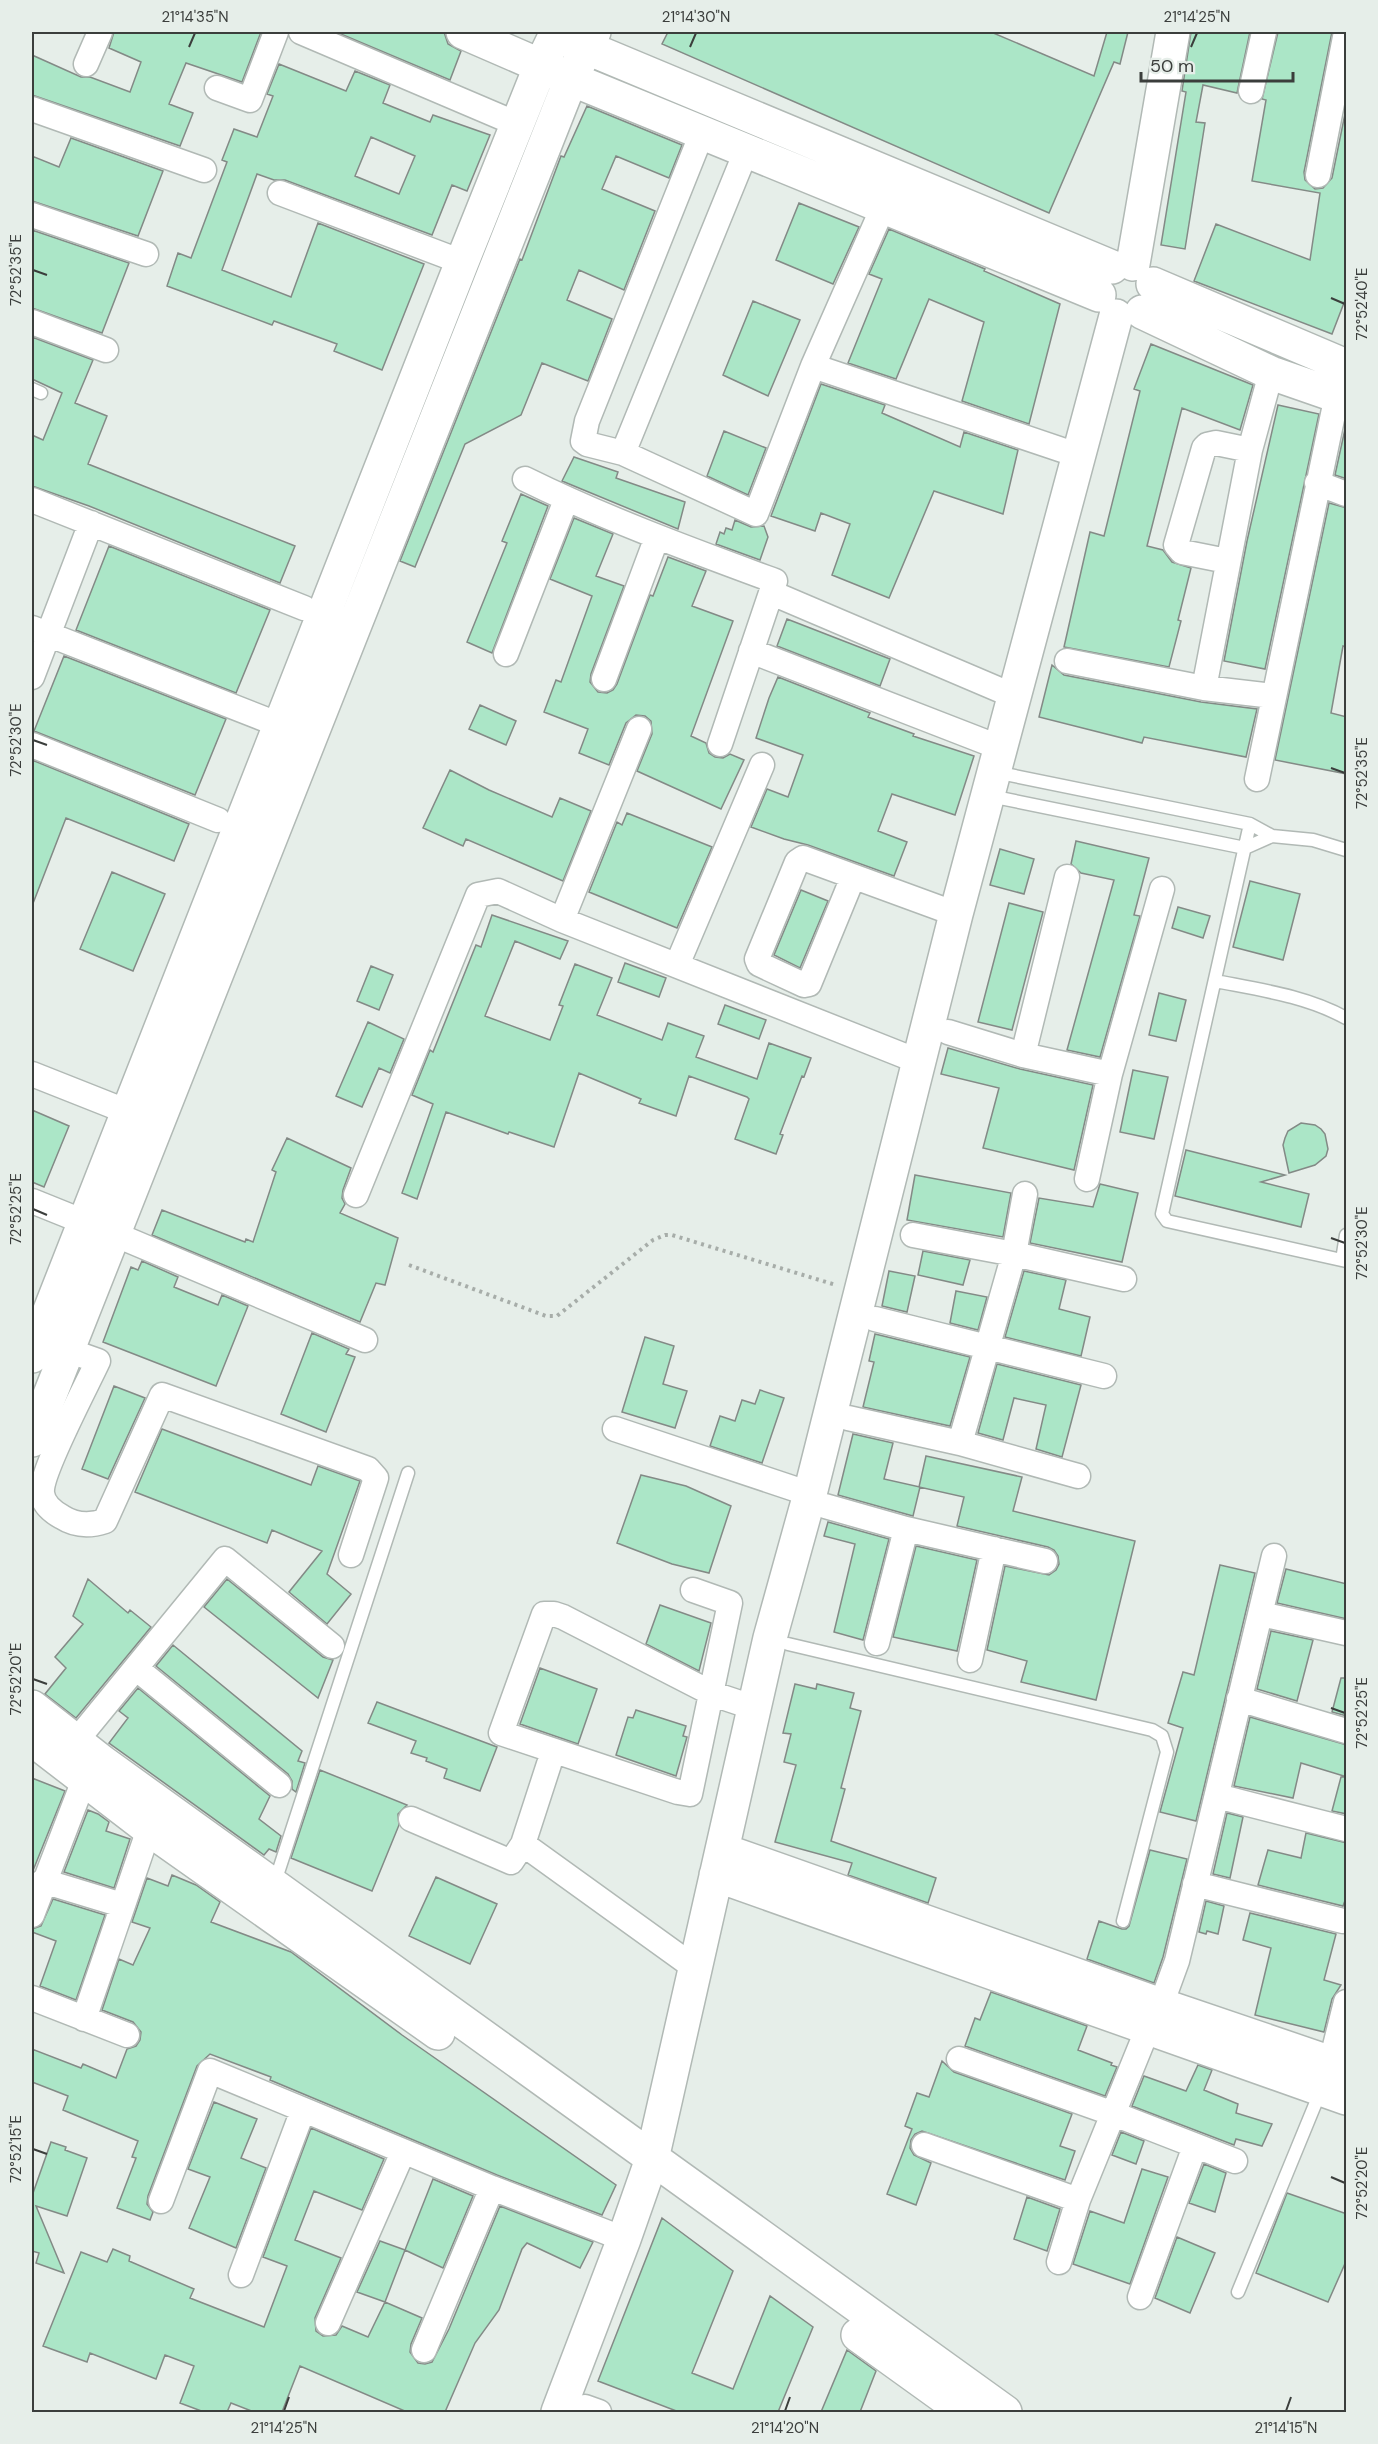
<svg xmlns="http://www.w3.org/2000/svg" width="1378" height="2444" font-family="'DM Sans',sans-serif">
<rect width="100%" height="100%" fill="#e6eee9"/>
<!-- building -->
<path fill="#abe6c7" stroke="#838a86" stroke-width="1.5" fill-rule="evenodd" d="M114,32H261L242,82L186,63L169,104L193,113L180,146L32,95V55L81,77H90L130,92L141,62L109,48Z
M336,32H444L448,44L461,51L450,80Z
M668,32H991L1094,76L1107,32H1128L1120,64L1114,62L1049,213L662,44Z
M1191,32H1250L1237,93L1203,85L1196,122L1205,123L1185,249L1161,245L1186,92L1182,91Z
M1278,32H1332L1304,172L1305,180L1315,189L1323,188L1332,178L1347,104V295L1332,334L1194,281L1216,224L1310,260L1320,193L1252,181L1266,100L1262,99Z
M279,64L346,91L355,71L390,85L383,103L430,122L433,115L490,135L467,191L452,185L432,235L285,180H274L257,174L222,270L291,297L318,223L424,264L382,370L334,351L337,344L274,321L272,325L167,286L178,253L191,258L227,162L222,160L234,129L257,137L273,96L267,94ZM371,137L415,156L399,194L355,176Z
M587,106L682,145L669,178L616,156L602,189L655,211L624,290L579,270L567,300L612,319L588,381L542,363L521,415L465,444L415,567L400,561L520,259L522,260L561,156L564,157Z
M71,138L163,171L138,236L32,201V156L59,167Z
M799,203L859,227L833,284L776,260Z
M889,229L985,269L984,271L1060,304L1029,424L962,401L984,322L929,299L896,379L848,363L882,279L869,274Z
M32,230L129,263L102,333L32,308Z
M753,301L800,320L768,396L723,375Z
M32,337L93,360L75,403L107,416L88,464L295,546L280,583L89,506L32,486V435L43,440L62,393L32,379Z
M1151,344L1253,385L1240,430L1182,408L1147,546L1163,550L1172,562L1191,568L1178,620L1181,621L1169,667L1064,647L1090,532L1104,536L1140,391L1134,389Z
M821,384L885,405L882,413L960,447L964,432L1018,450L1003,514L934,491L889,598L832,575L850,524L821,513L815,531L771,516Z
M1278,405L1319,414L1265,669L1224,661L1247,541Z
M1347,420V479L1335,475Z
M724,431L766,448L748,495L707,476Z
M574,457L618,472L616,478L685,502L678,529L562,481Z
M521,494L548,506L492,653L467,642L507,543L502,541Z
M1329,503L1347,508V647L1343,646L1331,713L1347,717V774L1275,760Z
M574,518L613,534L596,576L624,586L591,674L590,682L598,692L607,693L613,690L617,684L650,595L653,596L668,557L706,571L692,606L733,621L691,736L706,743L709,753L715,757L723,758L730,754L744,760L721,809L637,771L652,734L651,721L645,716L636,715L626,723L609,765L579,753L588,729L544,712L556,680L561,682L592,596L550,579Z
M735,520L751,527L764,526L768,537L760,560L716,544L720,532L724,534L726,528L732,530Z
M109,546L270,610L236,693L76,630Z
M787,619L890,659L880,686L777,646Z
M64,656L226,719L195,795L34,731Z
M1052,665L1064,675L1201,702L1257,709L1246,757L1144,737L1142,743L1039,717Z
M778,677L870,713L868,717L914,734L913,736L974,756L955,815L892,794L878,831L907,842L894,876L808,845L784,839L751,827L767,789L788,797L803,755L756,738L769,698Z
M480,705L516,721L506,745L469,729Z
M32,760L189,824L174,861L66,818L32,906Z
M450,770L489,790L552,817L560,798L591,811L563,881L466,839L463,846L423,828Z
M627,813L712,847L677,928L589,892L617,822L622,825Z
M1076,841L1149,858L1134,915L1140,916L1100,1057L1067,1050L1114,880L1081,873L1071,864Z
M1000,849L1034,859L1024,894L990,885Z
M112,872L165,894L133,971L80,949Z
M1250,881L1300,894L1283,960L1233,947Z
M801,890L828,901L800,968L774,955Z
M1009,903L1043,912L1012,1030L978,1022Z
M1178,907L1210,916L1203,938L1172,928Z
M492,915L568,941L560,959L515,941L485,1016L550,1040L563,1006L559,1005L575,964L612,978L597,1015L662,1040L668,1023L704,1036L696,1057L757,1079L769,1043L811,1058L804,1077L802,1076L780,1134L783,1135L776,1154L735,1139L749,1099L747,1097L689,1076L676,1116L639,1103L641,1099L579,1073L554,1147L509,1132L508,1134L446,1112L417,1199L402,1193L433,1104L412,1095L430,1050L433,1052L476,945L481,947Z
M625,963L666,978L659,997L618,982Z
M371,966L393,975L379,1010L357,1001Z
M1159,993L1186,1000L1176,1041L1149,1035Z
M725,1005L766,1020L759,1039L718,1024Z
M368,1022L404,1039L390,1073L379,1068L362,1107L336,1096Z
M948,1048L1020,1069L1093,1085L1074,1170L983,1148L999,1088L941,1074Z
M1133,1070L1168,1077L1154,1139L1120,1132Z
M32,1110L69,1126L44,1187L32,1182Z
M1301,1123L1315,1125L1321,1129L1325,1134L1328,1149L1326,1156L1315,1165L1289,1173L1283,1145L1285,1138L1288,1131Z
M287,1138L351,1168L343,1190L342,1198L345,1204L340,1213L398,1238L385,1285L376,1283L360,1322L152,1235L162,1210L245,1242L246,1239L253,1242L276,1172L272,1170Z
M1186,1150L1285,1175L1261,1182L1309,1194L1301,1227L1175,1196Z
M915,1175L1011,1193L1003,1237L907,1220Z
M1100,1184L1138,1193L1122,1262L1030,1243L1039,1198L1093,1207Z
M923,1251L970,1260L963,1285L918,1275Z
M142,1261L178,1277L174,1287L218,1305L222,1295L248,1306L216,1386L103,1342L131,1267L138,1270Z
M889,1271L915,1276L907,1312L882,1306Z
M1024,1271L1066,1280L1059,1309L1090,1317L1081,1356L1005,1337Z
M956,1291L987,1297L978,1330L950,1323Z
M312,1333L349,1349L346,1354L355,1357L326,1432L281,1414Z
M875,1334L970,1357L950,1426L863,1407L874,1362L869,1361Z
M645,1337L674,1346L663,1384L687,1391L675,1428L622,1412Z
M997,1364L1081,1385L1062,1457L1036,1449L1046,1405L1014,1398L1003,1440L978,1433Z
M114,1386L145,1398L108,1479L82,1469Z
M760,1390L784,1398L762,1463L710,1446L720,1416L735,1421L742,1400L755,1404Z
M162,1429L311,1485L318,1466L360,1481L327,1574L351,1594L327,1624L289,1592L322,1551L272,1530L267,1543L135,1492Z
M853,1434L893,1443L884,1479L920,1487L913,1516L838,1495Z
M926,1456L1022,1477L1013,1511L1135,1541L1096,1700L1021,1682L1027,1661L987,1650L1005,1566L1049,1575L1056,1570L1059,1564L1058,1556L1054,1550L1048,1547L957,1526L964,1497L919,1487Z
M641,1475L686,1486L731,1506L709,1573L672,1564L617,1543Z
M828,1522L889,1539L863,1640L834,1632L855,1544L824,1536Z
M916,1546L977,1560L957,1651L893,1637Z
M1220,1565L1255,1573L1196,1821L1160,1812L1183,1728L1168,1723L1183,1672L1194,1675Z
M1286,1569L1347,1584V1619L1277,1603Z
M88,1579L128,1613L130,1610L151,1627L76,1718L45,1694L66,1668L55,1657L83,1624L73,1616Z
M227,1579L323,1657L333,1660L318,1698L204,1607Z
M660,1605L711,1623L699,1671L646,1644Z
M1271,1631L1313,1640L1297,1701L1257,1689Z
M173,1645L302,1751L298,1761L305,1763L296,1792L292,1789V1781L288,1774L156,1666Z
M540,1668L597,1689L578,1744L520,1724Z
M1341,1678H1347V1716L1332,1712Z
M795,1684L816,1689L817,1684L854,1693L850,1708L861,1711L841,1788L845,1789L831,1841L936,1878L928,1903L848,1875L852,1863L775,1842L796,1765L784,1762L791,1734L783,1733Z
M138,1688L270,1796L259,1819L281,1836L276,1852L269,1849L264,1855L109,1743L128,1718L119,1711Z
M377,1702L497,1747L480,1791L444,1778L447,1769L426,1761L427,1758L411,1753L416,1741L368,1723Z
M636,1710L686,1726L683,1736L687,1737L676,1776L616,1755L628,1717L633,1718Z
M1250,1717L1347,1745V1777L1301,1763L1293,1798L1234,1786Z
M320,1770L407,1805L398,1814L399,1825L372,1891L291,1858Z
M1341,1777H1347V1814L1332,1811Z
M32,1778L65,1791L32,1873Z
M88,1810L98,1814L109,1822L106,1831L130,1839L114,1888L64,1872Z
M1227,1813L1243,1817L1230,1878L1213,1874Z
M1306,1833L1347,1843V1895L1343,1906L1258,1885L1268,1850L1301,1858Z
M1150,1850L1187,1859L1163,1957L1154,1983L1087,1959L1099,1921L1122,1929H1126L1129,1926Z
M172,1875L196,1885L220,1902L211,1922L291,1952L402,2035L616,2185L602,2215L497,2175L270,2080L271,2077L210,2054L197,2066L148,2196L147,2204L153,2212L150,2220L117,2208L136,2158L132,2157L138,2141L63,2110L68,2096L32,2082V2049L81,2068L83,2064L116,2078L127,2049L136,2046L140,2040L141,2032L133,2022L102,2010L119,1959L133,1965L150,1928L132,1922L147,1878L168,1886Z
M436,1877L497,1904L470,1964L409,1936Z
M53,1899L105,1915L76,2000L40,1986L56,1941L32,1932V1929L41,1926Z
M1206,1901L1224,1906L1218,1934L1207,1931L1206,1934L1199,1932Z
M1250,1913L1336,1934L1324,1980L1341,1985L1332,1999L1324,2032L1255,2015L1271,1948L1243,1940Z
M991,1992L1087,2026L1078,2050L1112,2063L1111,2065L1117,2067L1105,2096L965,2046L975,2018L980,2020Z
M942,2061L954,2072L1072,2114L1060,2146L1075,2151L1065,2180L922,2131L915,2134L911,2140L910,2148L914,2155L931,2163L916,2205L887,2194L912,2129L905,2126L917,2093L929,2097Z
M1198,2065L1212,2070L1204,2090L1238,2104L1236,2113L1272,2124L1262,2146L1236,2139L1234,2145L1132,2106L1144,2076L1186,2091Z
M214,2102L257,2119L241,2158L266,2168L236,2248L189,2228L210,2177L188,2169Z
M311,2128L384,2159L362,2210L314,2191L295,2240L341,2258L315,2318L316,2331L323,2336L336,2335L342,2326L368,2337L385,2302L422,2318L411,2344L410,2352L418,2363L425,2364L432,2362L449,2329L500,2206L593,2242L580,2268L527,2243L522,2249L499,2310L475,2343L445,2412H407L300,2366L282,2412H254L231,2403L227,2412H204L180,2403L194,2366L165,2355L156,2379L90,2353L87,2362L43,2346L81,2252L107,2262L113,2249L130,2256L129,2261L194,2289L190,2298L264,2327L287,2266L263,2257Z
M1121,2132L1144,2141L1136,2164L1112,2155Z
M51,2142L66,2147L65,2150L87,2158L67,2216L36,2206L64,2273L36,2263L39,2253L32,2251V2196Z
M1204,2164L1226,2173L1215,2212L1189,2203Z
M1142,2169L1168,2177L1130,2284L1073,2264L1090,2211L1124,2223Z
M433,2179L473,2196L443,2268L405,2250Z
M1287,2193L1347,2214V2259L1328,2302L1256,2273Z
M1027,2197L1060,2209L1047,2251L1014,2239Z
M662,2218L733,2271L692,2373L733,2389L770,2296L813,2327L778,2412H679L598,2381Z
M1177,2237L1215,2253L1190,2313L1155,2298Z
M380,2241L405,2250L385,2302L357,2292Z
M847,2350L876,2371L860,2412H821Z"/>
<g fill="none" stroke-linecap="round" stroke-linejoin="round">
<!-- lane casing -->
<g stroke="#b1b9b5" stroke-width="15">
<path id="lane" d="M32,389L41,393
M995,772L1250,824L1272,836L1313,840L1346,850
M990,796L1245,848L1272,836
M1250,824L1162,1214L1167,1221L1346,1261
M1215,981C1261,990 1306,996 1346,1018
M1342,1260L1346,1235
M788,1644L1152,1730L1162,1736L1167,1752L1123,1921
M274,1885L408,1473
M1238,2292L1321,2090"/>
</g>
<!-- street casing -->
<g stroke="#b1b9b5" stroke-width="27">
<path id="street" d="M301,32L517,124
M86,64L100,32
M217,88L250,100L276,32
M1251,91L1264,32
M32,109L204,170
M702,133L587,421L583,441L587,444L623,453L756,514L813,366L884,205
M1318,175L1346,32
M280,193L462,262
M32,215L146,254
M32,322L106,350
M813,366L1077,455
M623,453L747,149
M525,479C606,519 691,550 775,581L720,744
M1317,483L1346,494
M32,500L304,608
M1227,561L1182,552L1176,545L1204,448L1207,445L1216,443L1250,450
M772,593L1014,696
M32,628L295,731
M751,651L1001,748
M506,654L566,500
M1067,661L1204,688L1273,696
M32,677L91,523
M604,679L657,537
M1204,688L1250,450L1271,373
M32,745L218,820
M1257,779L1337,395
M853,877L809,984L804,985L759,964L757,959L797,862L803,858L956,914
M562,920L639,729
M677,965L762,765
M948,1032L1023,1055L1110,1074
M1023,1055L1067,877
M32,1074L128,1112
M1087,1179L1110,1074L1162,889
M356,1195L478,895L498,891L562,920L920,1062
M32,1201L114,1234L365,1340
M913,1235L1014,1254L1124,1279
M875,1319L1104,1376
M67,1350L98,1361C87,1385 40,1473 42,1493C43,1505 53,1512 62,1517C76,1526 90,1526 105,1521L162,1395L368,1469L376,1478L351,1555
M848,1418L960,1443L1078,1476
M615,1429L810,1494
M960,1443L1014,1254L1025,1194
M825,1506L906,1529L1045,1561
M693,1590L730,1603L690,1794L678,1792L501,1733L544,1614H554L563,1617L713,1694L755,1708
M1261,1614L1346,1633
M877,1643L906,1529
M970,1660L994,1549
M137,1669L279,1785
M1239,1699L1346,1731
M67,1752L225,1559L332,1646
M1217,1796L1346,1829
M411,1819L511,1862L523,1844L549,1764
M523,1844L695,1968
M43,1881L122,1905
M1195,1884L1343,1921
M32,1915L84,1780L96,1768
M32,1998L127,2035
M84,2019L149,1829L159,1817
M959,2059L1114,2114L1235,2161
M1331,2062L1346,2002
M924,2145L1078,2200
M161,2201L210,2071L492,2188L624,2239
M1059,2262L1078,2200L1148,2028L1161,2005L1177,1961L1274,1556
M241,2275L303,2110
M1140,2297L1195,2146
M328,2323L403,2152
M424,2350L492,2188
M585,2407L599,2412"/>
</g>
<!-- secondary casing -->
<g stroke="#b1b9b5" stroke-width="36">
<path id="secondary" d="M463,32L571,79L1099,295
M566,39L1112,267
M1133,264L1173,32
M1153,284L1346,366
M1142,312L1271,373L1346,399
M32,1356L462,262L541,65L557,32
M32,1440L571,79L594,32
M32,1707L102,1762L1005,2412
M32,1739L149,1829L438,2033
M722,1850L1161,2005L1346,2068
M716,1875L1346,2098
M858,2335L965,2412
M558,2412L624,2239L652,2159L770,1638L810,1494L956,914L1116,316"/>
</g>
<!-- path -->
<path stroke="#a7ada9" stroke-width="4" stroke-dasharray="3 4.5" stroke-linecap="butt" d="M409,1265L546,1316H557L653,1240L665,1235H672L836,1285"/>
<!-- lane -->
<use href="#lane" stroke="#fff" stroke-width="12"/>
<!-- street -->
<use href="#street" stroke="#fff" stroke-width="24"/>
<!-- secondary -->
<use href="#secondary" stroke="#fff" stroke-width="33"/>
</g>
<!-- ticks -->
<path fill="none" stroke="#3b3e3c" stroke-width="2" d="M189,47L195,33M690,47L696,33M1191,47L1197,33M33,270L47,275M1331,298L1345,304M33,740L47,745M1331,768L1345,773M33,1209L47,1215M1331,1238L1345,1243M33,1679L47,1684M1331,1708L1345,1713M33,2149L47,2154M1331,2177L1345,2183M284,2411L289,2397M785,2411L790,2397M1286,2411L1291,2397"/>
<!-- border -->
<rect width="1378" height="2444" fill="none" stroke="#e6eee9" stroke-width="66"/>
<!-- scale -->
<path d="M1141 72v9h152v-9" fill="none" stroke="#3b3e3c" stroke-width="3"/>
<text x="1150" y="72" font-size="18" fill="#3b3e3c" stroke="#e6eee9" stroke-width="4.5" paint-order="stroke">50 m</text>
<rect x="33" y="33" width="1312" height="2378" fill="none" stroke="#3b3e3c" stroke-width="2"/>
<g font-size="15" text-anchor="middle" fill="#3b3e3c">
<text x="195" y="22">21°14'35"N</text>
<text x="696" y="22">21°14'30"N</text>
<text x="1197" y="22">21°14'25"N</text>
<text transform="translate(16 270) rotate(-90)" y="5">72°52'35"E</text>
<text transform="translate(1362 304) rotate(-90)" y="5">72°52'40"E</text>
<text transform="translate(16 740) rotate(-90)" y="5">72°52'30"E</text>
<text transform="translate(1362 773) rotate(-90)" y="5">72°52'35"E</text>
<text transform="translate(16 1209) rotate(-90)" y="5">72°52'25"E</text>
<text transform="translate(1362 1243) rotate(-90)" y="5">72°52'30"E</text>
<text transform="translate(16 1679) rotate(-90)" y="5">72°52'20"E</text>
<text transform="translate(1362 1713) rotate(-90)" y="5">72°52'25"E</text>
<text transform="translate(16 2149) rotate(-90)" y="5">72°52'15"E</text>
<text transform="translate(1362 2183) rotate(-90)" y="5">72°52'20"E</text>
<text x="284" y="2433">21°14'25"N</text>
<text x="785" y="2433">21°14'20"N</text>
<text x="1286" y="2433">21°14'15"N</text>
</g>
</svg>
